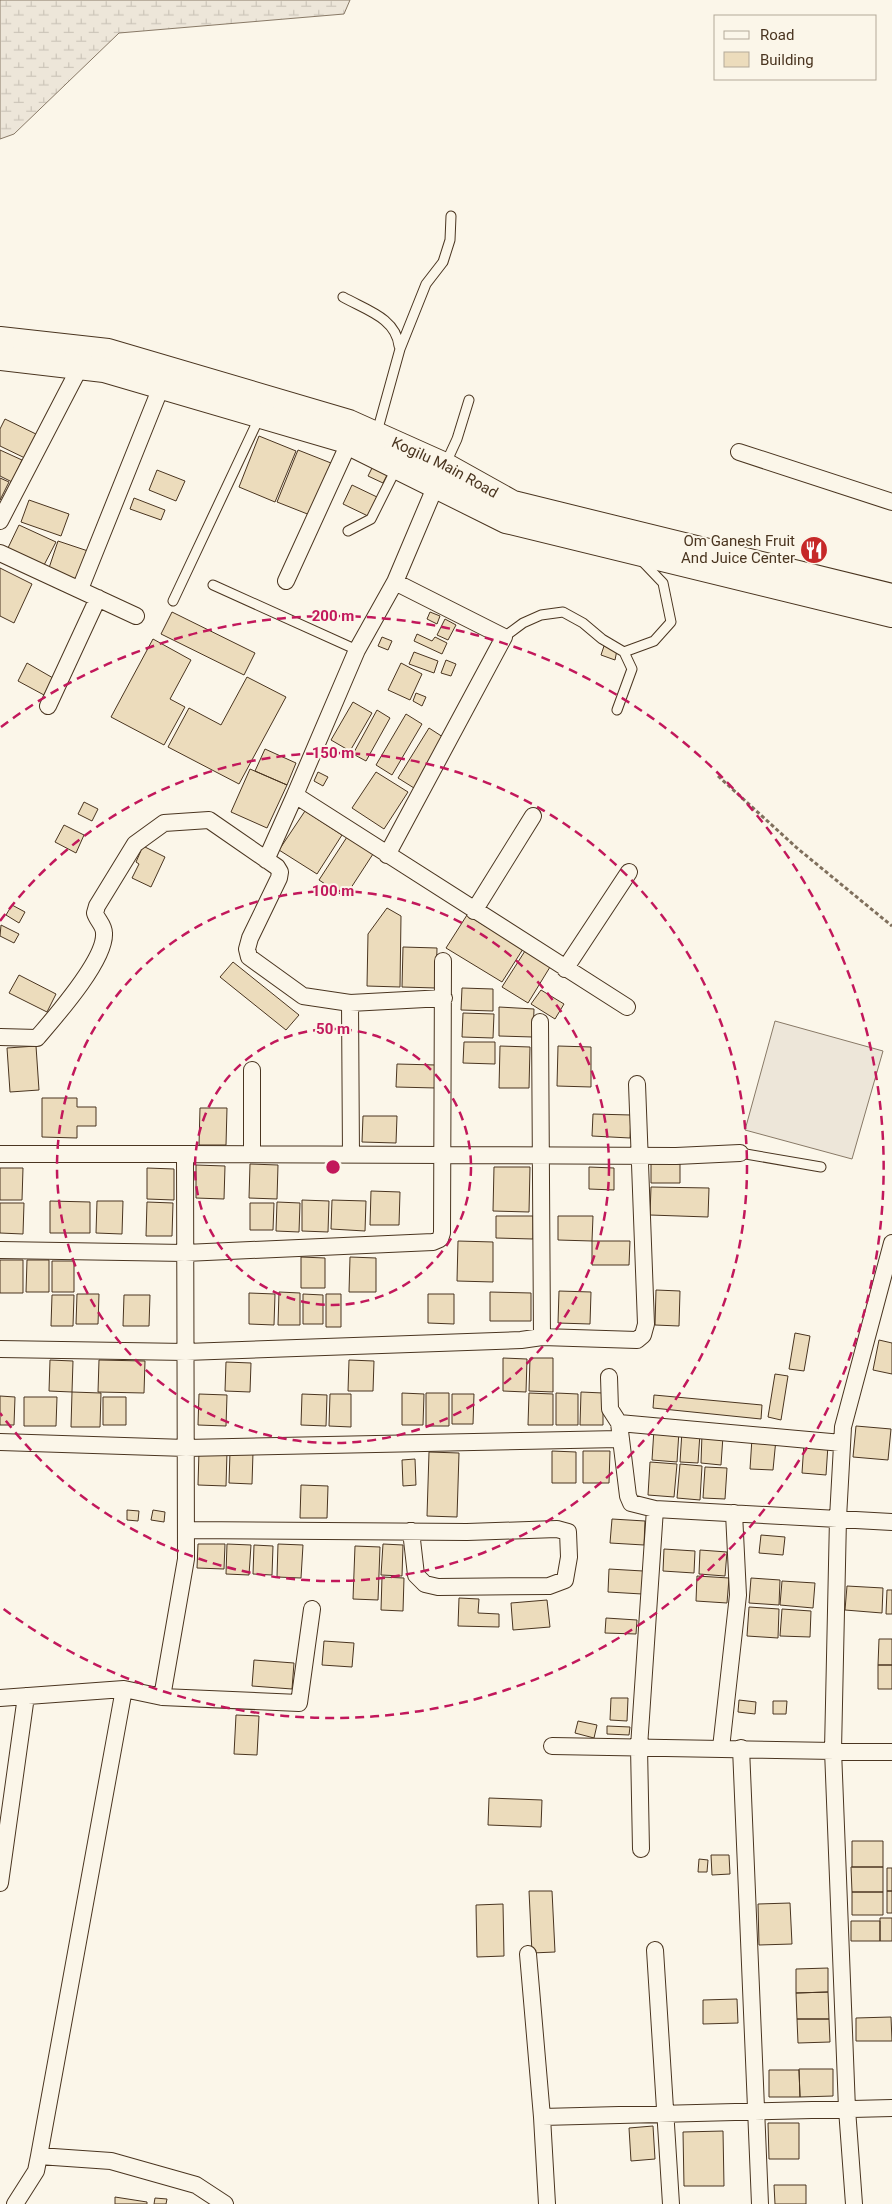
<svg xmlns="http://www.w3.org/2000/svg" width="892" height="2204" font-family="Roboto,sans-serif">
<defs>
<pattern id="wetland-marsh" width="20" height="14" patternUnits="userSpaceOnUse" patternTransform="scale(1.25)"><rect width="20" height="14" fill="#ede6d9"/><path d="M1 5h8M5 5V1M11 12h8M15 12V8" fill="none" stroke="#cdc6ba"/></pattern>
</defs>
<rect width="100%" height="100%" fill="#fbf6e9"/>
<!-- wetland -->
<path fill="url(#wetland-marsh)" stroke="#887966" d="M0,0H350L344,14L119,33L14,134L0,139Z"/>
<!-- pitch -->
<path fill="#ede6d9" stroke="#887966" d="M775,1021L883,1051L852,1159L745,1130Z"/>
<!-- building -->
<path fill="#ecdcbc" stroke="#4a3520" d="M5,419L38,435L27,459L0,446V429Z
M259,436L296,451L275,502L239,487Z
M0,450L22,460L12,482L0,476Z
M298,450L331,463L310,515L277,502Z
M373,466L388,473L383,483L368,476Z
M157,470L185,481L176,501L149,490Z
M0,478L9,482L0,500Z
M352,485L377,497L368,516L343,504Z
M134,498L165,510L161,520L130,509Z
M29,500L69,514L61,536L21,522Z
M19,525L56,542L43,567L7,550Z
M58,541L88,551L77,581L48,571Z
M0,568L32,584L14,623L0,616Z
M172,612L255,653L244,675L161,634Z
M430,612L440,616L437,624L427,619Z
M445,619L456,625L448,640L437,635Z
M417,634L432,641L435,637L447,643L442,654L414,641Z
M382,637L392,641L388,650L378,646Z
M153,639L191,660L170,699L185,707L164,745L111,717Z
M604,646L617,650L615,660L601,655Z
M414,652L438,661L434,673L409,664Z
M446,660L456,664L451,676L441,673Z
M27,663L53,678L44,695L18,681Z
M401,663L422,674L410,700L388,690Z
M247,677L286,697L239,784L168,747L189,708L221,725Z
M416,693L426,697L422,706L413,701Z
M353,702L372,713L350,751L331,740Z
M377,710L390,718L366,761L353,754Z
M406,714L422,724L392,775L376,765Z
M429,728L446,739L414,788L398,778Z
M265,749L296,763L287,785L255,771Z
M250,769L287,785L267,828L231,812Z
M318,772L328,777L323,786L314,781Z
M376,772L408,792L384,829L352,808Z
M84,802L98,809L92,821L78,814Z
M305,811L342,835L317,874L279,850Z
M64,825L84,835L76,853L55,842Z
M347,837L373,854L345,897L319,880Z
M143,846L165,857L151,887L132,878L139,864L136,862Z
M12,905L25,912L19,923L6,915Z
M387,908L401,916L400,987L367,986L368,934Z
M467,915L523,949L502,982L446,948Z
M1,925L19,934L14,943L0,936Z
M403,947L437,948L436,988L402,987Z
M525,951L550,967L528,1003L502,987Z
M233,962L299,1015L286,1030L220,977Z
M19,975L56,994L47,1012L9,993Z
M462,988L493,989V1011L461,1010Z
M541,990L564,1004L555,1019L531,1004Z
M499,1007L534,1009L533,1037L499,1036Z
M463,1013L494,1014L493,1038L462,1037Z
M464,1042H495V1064L463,1063Z
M36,1046L39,1090L10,1092L7,1048Z
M500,1046L530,1047L529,1088H499Z
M558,1046L591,1047V1087L557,1086Z
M397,1064L436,1065V1088L396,1087Z
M42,1098H77V1107H96V1126H77V1138L42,1137Z
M200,1108H227L226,1145H199Z
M593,1114L631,1115L630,1138L592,1136Z
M363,1116H397L396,1143L362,1142Z
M651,1163L680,1164V1183H651Z
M250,1164L278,1165L277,1199L249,1198Z
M196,1165L225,1166L224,1199L196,1198Z
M494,1167H530L529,1212L493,1211Z
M589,1167L614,1168V1190L589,1189Z
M0,1168H23L22,1200H0Z
M147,1168L174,1169V1200L147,1199Z
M651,1187L709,1188L708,1217L650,1215Z
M371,1191L400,1192L399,1225H370Z
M302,1200L329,1201L328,1232L302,1231Z
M332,1200L366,1201L365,1231L331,1229Z
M50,1201L90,1202V1233H50Z
M97,1201H123L122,1234L96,1233Z
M147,1202L173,1203L172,1236H146Z
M277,1202L300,1203L299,1232L276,1231Z
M0,1203H24L23,1234L0,1233Z
M250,1203H274L273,1230H250Z
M496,1216H533V1239L496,1238Z
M558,1216H593L592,1241L558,1240Z
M458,1241L493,1242V1282L457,1281Z
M592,1241H630L629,1265H592Z
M301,1257L325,1258V1288H301Z
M350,1257L376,1258V1292H349Z
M0,1260H23V1293H0Z
M27,1260H49V1292H26Z
M52,1261H74V1292H52Z
M656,1290L680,1291L679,1326L655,1325Z
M559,1291L591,1292L590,1324L558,1323Z
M279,1292L300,1293V1325H278Z
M490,1292L531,1293V1321H490Z
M249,1293L275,1294L274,1325L249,1324Z
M77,1294H99L98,1324H76Z
M303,1294L323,1295V1324H303Z
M326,1294H341V1327H326Z
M428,1294H454V1324L428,1323Z
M52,1295H74L73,1326H51Z
M124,1295H150L149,1326H123Z
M795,1333L810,1336L804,1371L789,1369Z
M879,1340L892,1343V1374L873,1370Z
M503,1358L527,1359L526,1392L503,1391Z
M530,1358H553V1392L529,1391Z
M50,1360L73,1361L72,1392L49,1391Z
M99,1360L145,1361L144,1393L98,1392Z
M349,1360L374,1361L373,1391H348Z
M226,1362L251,1363L250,1392L225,1391Z
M775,1374L788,1376L781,1420L768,1417Z
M72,1392L101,1393L100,1427H71Z
M581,1392L603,1393V1425H580Z
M402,1393L424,1394L423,1425H402Z
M426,1393H449V1426H426Z
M529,1393L553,1394V1425H528Z
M556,1393L578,1394V1425H556Z
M199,1394L227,1395L226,1426L198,1425Z
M302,1394L327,1395L326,1426L301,1425Z
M330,1394H351V1427L329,1426Z
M452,1394H474L473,1424H452Z
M654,1395L762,1405L761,1419L653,1408Z
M0,1396L15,1397L14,1425H0Z
M24,1397H57L56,1426H24Z
M103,1397H126V1425H103Z
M856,1426L891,1429L888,1460L853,1457Z
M654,1429L679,1431L677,1462L652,1460Z
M682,1431L700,1433L698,1463L680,1462Z
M702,1434L723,1436L721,1465L701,1463Z
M752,1438L776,1439L773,1470L750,1469Z
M804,1443L828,1445L826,1475L802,1473Z
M199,1451L227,1452L226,1486L198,1485Z
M552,1451L576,1452V1483H552Z
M583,1451H610L609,1483H583Z
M230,1452H253L252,1484L229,1483Z
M429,1452L459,1453L457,1517L427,1516Z
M415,1459L416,1485L403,1486L402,1460Z
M650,1462L677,1464L674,1497L648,1495Z
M680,1464L702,1466L700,1500L677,1498Z
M705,1467L727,1468L725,1499L703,1498Z
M301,1485L328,1486L327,1518H300Z
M127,1510L139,1511L138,1521L127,1520Z
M153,1510L165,1512L164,1522L151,1520Z
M612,1519L645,1521L644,1545L610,1543Z
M761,1535L785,1537L783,1555L759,1553Z
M198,1544H225L224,1569L197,1568Z
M227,1544L251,1545L249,1575L226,1574Z
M278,1544L303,1545L301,1578L277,1577Z
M383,1544L403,1545L402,1576L381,1575Z
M254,1545L273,1546L272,1575L253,1574Z
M355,1546L380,1547L378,1600L353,1599Z
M664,1549L695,1551L694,1573L663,1571Z
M700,1550L727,1552L725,1576L699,1574Z
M609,1569L643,1571L642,1594L608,1592Z
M697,1576L729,1578L727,1603L696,1601Z
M382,1577L404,1578L403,1611L381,1610Z
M751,1578L780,1580L779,1605L749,1603Z
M782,1581L815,1583L813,1608L780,1605Z
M847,1586L883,1588L882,1613L845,1610Z
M887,1590H892V1614H886Z
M459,1598L479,1599L478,1613L499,1614V1627L458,1626Z
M547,1600L550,1627L513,1630L511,1603Z
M749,1607L779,1609L778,1638L747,1636Z
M782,1609L811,1611L810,1637L780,1636Z
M606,1618L637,1620L636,1634L605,1633Z
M879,1639H892V1665H878Z
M324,1641L354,1643L352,1667L322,1665Z
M254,1660L294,1663L292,1689L252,1686Z
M878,1665H892V1689H878Z
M611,1698H628L627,1721L610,1720Z
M739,1700L756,1702L755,1714L738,1712Z
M773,1701H787L786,1714H773Z
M236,1715L259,1716L257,1755L234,1754Z
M578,1721L597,1725L594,1738L575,1733Z
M607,1726L630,1727L629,1735L607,1734Z
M489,1798L542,1800L541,1827L488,1825Z
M852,1841H883V1867H852Z
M711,1855H729L730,1874L712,1875Z
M699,1859L708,1860L707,1872H698Z
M851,1867H883V1892H852Z
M887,1868H892V1891H887Z
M529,1891H552L555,1952L532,1953Z
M887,1891H892V1913H887Z
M852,1892H883V1915H852Z
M790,1903L792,1944L759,1945L758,1904Z
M503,1904L504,1956L477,1957L476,1905Z
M880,1918H892V1941H880Z
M851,1921H880V1941H851Z
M828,1968V1992L796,1993V1969Z
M828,1992L829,2019H797L796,1993Z
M737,1999L738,2023L703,2024V2000Z
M891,2017L892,2041H856V2018Z
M797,2019H829L830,2042L798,2043Z
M833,2069V2096L800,2097L799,2069Z
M769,2070H799L800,2097H769Z
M768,2123H799V2159H769Z
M653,2126L655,2159L631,2161L629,2128Z
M723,2131L724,2186H684L683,2132Z
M774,2185H806V2204H775Z
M115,2197L147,2202V2204H115Z
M155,2198L167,2199L166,2204H154Z"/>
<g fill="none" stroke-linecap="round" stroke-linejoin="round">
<!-- lane casing -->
<g stroke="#4a3520" stroke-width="11">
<path id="lane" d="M343,297C366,310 396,318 399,346
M377,432L400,349L426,284L443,262L450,240L451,216
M445,465L457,439L469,400
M348,531L371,519L397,467
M213,585L357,650
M173,601L260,416
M504,637L523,623L541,615L563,612L583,623L602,639L624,652L632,669L617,710
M624,652L654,641L671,622L663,583L642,561
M740,1153L821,1167"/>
</g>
<!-- street casing -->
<g stroke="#4a3520" stroke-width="18">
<path id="street" d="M739,452L892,502
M0,521L80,367
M0,553L136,616
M286,581L349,443
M395,582L357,650L295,795L627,1007
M80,589L161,387
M48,706L98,598
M387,855L504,637L395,582L439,478
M266,860L295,795
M474,911L533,816
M565,969L629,872
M350,1003L351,1155
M540,1022L542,1337
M0,1037L37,1038C54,1018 106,960 104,933C104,925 97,920 95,913L97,906L135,844L164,823L209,820L277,867L280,872L279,878L250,938L247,949L249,957L303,996L350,1003L444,998
M0,1154H185L186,1559L162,1697L124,1689L0,1698
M185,1154L676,1156L740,1153
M252,1154V1070
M0,1250L185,1253L433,1242L440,1239L442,1233L443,961
M0,1349L186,1352L521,1340L542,1337L637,1340L643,1335L646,1324L637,1084
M609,1377L610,1409L619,1423L628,1496L631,1503L655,1509L892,1522
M619,1423L842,1443
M0,1442L186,1448L619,1439
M186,1530L467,1532L557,1529L568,1532L569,1557L565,1580L549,1586L438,1587L425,1584L416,1575L411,1531
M162,1697L299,1703L312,1609
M552,1746L892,1752
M721,1748L738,1595L734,1513
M741,1748L760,2204
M641,1849L639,1747L655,1509
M0,1883L26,1696
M655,1950L671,2204
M528,1954L542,2117L547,2204
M542,2117L892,2108
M39,2156L111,2161L196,2185L225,2204
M15,2204L36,2171L39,2156L124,1689
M854,2204L847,2109L833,1750L838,1518L843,1427L892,1243"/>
</g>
<!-- secondary casing -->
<g stroke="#4a3520" stroke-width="26">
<g id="secondary">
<path id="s1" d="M0,339L108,351L349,422L445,465L513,503L892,596"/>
<path d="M0,358L104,370L343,440L506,521L892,615"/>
</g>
</g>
<!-- path -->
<path stroke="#7f6f5c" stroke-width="3" stroke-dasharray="4 2.5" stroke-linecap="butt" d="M718,776L797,848L892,926"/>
<!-- lane -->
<use href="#lane" stroke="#fbf6e9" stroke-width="9"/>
<!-- street -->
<use href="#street" stroke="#fbf6e9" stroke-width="16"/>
<!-- secondary -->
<use href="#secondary" stroke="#fbf6e9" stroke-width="24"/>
</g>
<!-- distance rings -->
<g fill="none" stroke="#c2185b" stroke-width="2.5" stroke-dasharray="9 6">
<circle cx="333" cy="1167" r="138"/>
<circle cx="333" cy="1167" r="276"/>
<path d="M0 921A414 414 0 1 1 0 1413"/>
<path d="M1 727A551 551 0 1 1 1 1607"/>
</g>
<!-- icons -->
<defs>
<g id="restaurant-disc" transform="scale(1.4375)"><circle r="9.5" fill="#c62828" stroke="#fbf6e9"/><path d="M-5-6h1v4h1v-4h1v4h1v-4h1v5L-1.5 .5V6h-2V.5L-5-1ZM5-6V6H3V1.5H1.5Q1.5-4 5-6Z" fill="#fff"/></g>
</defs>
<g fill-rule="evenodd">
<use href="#restaurant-disc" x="814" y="550"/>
</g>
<g text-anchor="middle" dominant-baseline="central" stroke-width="4" stroke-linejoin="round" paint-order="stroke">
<!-- street labels -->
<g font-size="15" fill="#4a3520" stroke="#fbf6e9">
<text stroke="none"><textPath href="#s1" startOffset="466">Kogilu Main Road</textPath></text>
</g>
<!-- poi labels -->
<g font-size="15" fill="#4a3520" stroke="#fbf6e9" text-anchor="end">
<text x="795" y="541">Om Ganesh Fruit<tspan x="795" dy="17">And Juice Center</tspan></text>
</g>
</g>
<circle cx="333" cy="1167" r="8" fill="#c2185b" stroke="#fbf6e9" stroke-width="2.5"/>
<g font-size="15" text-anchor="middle" font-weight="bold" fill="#c2185b" stroke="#fbf6e9" stroke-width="4" stroke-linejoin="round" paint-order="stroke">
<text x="333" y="621">200 m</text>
<text x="333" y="758">150 m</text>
<text x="333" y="896">100 m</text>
<text x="333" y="1034">50 m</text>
</g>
<!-- legend -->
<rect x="714" y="15" width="162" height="65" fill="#fbf6e9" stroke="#b4a999"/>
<rect x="724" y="31" width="25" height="8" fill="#fbf6e9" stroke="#b4a999"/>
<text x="760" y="40" font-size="15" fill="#4a3520">Road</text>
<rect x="724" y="52" width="25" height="15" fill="#ecdcbc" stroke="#b4a999"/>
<text x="760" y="65" font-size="15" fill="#4a3520">Building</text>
</svg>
